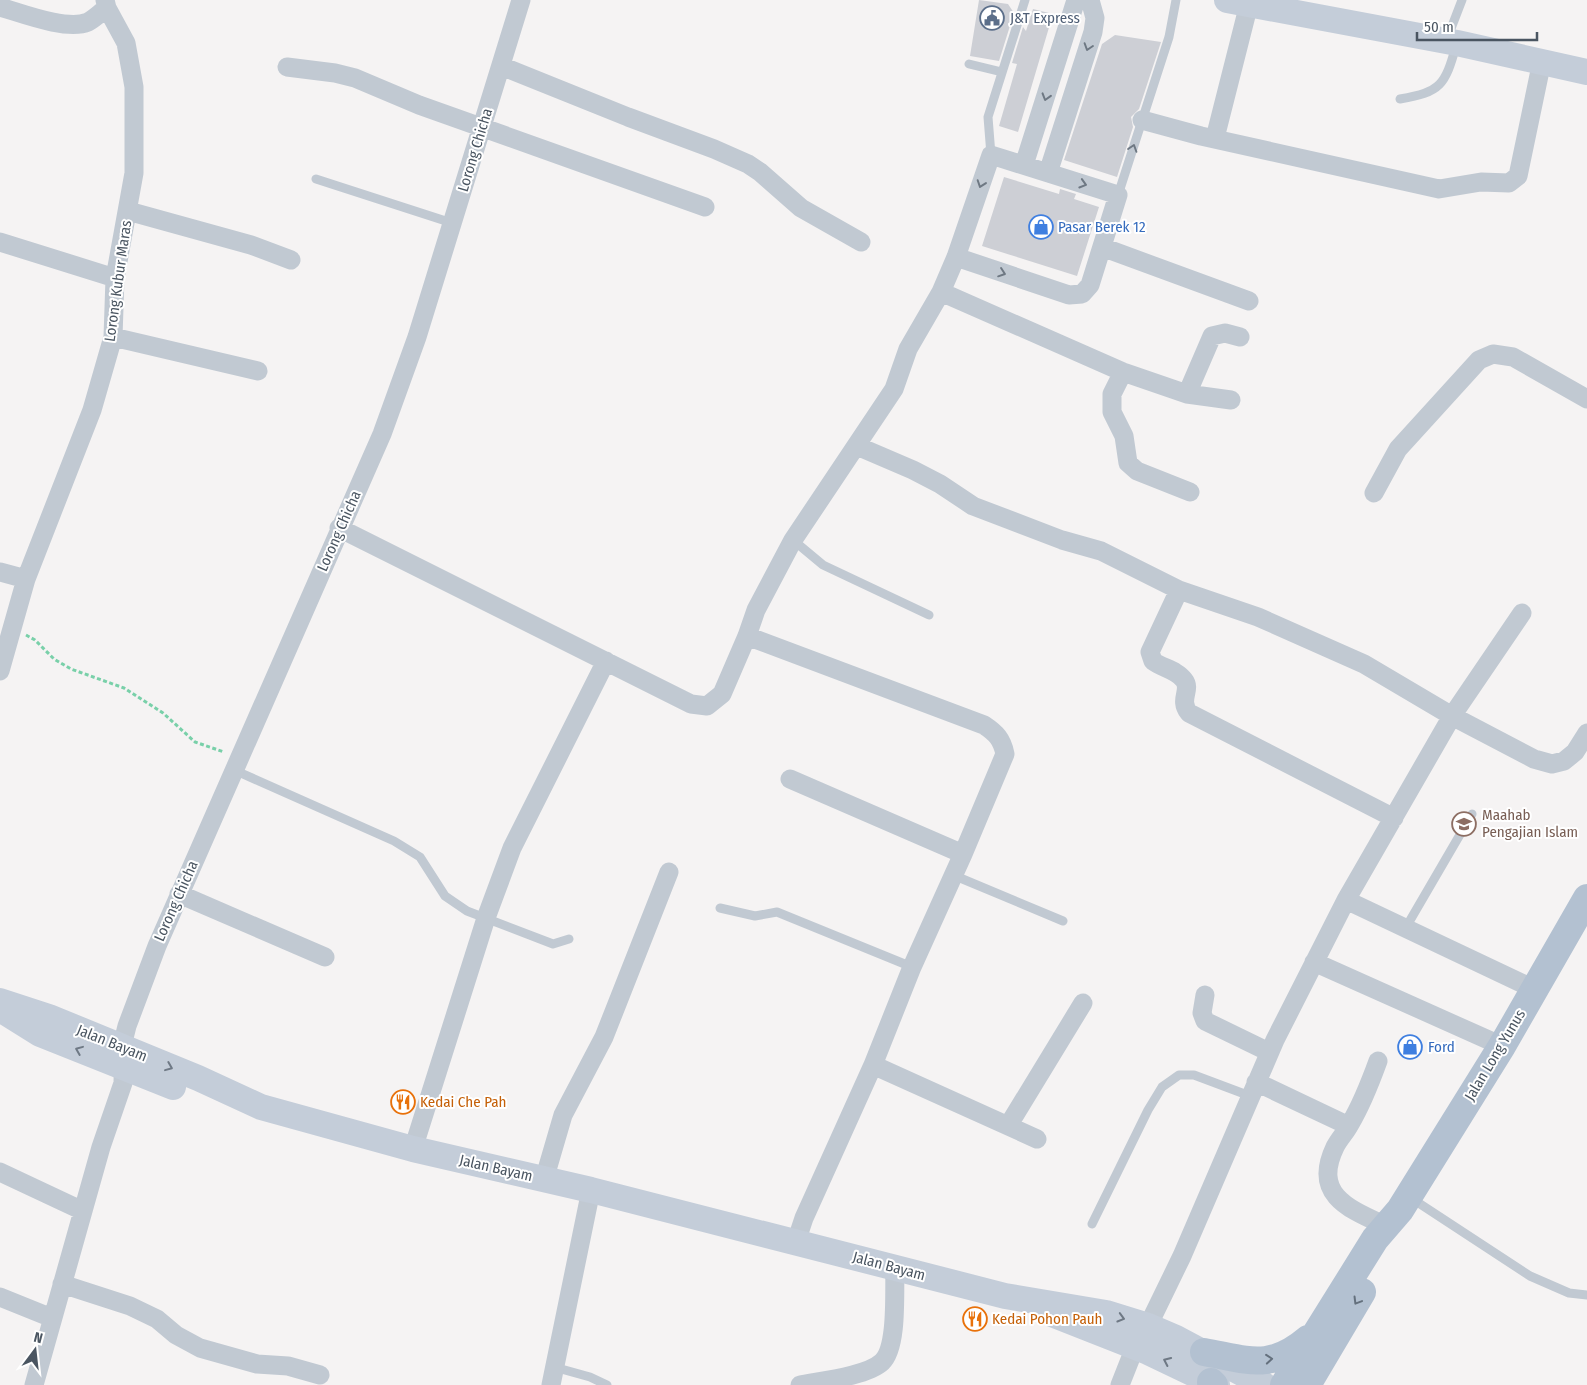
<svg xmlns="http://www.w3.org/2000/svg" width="1587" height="1385" font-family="'Fira Sans Condensed',sans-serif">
<rect width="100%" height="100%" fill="#f5f3f3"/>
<!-- building -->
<path fill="#cdcfd5" d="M979,0L1008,4L1014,13L999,61L970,56Z
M1033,9L1053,14L1018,132L999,126L1017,64L1012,63L1023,27L1026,31Z
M1115,35L1161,42L1139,109L1131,117L1133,127L1117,177L1064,160L1102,44Z
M1004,177L1059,194L1060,189L1076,194L1074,199L1099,207L1077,276L982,246Z"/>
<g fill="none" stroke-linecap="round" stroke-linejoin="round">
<!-- path -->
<path stroke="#79d0a9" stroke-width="3" stroke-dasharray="4 2.5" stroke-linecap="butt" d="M26,635L35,640L54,659L71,669L124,688L163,713L195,742L224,752"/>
<!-- service -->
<path stroke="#c1c9d2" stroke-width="9" d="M1447,39L1462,0
M969,64L1002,72
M1400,99C1441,92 1445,85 1456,46
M991,155L988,117L1025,0
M316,179L452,223
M1118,195L1169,37L1176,0
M793,540L823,565L929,615
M234,770L394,841L420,857L445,896L467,911L553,944L569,939
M953,875L1063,921
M720,908L755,916L777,912L912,967
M1405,929L1472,814
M1411,1198L1530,1276L1569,1293L1587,1295
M1092,1224L1148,1110L1162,1087L1179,1075H1194L1250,1096
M554,1367L590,1377L607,1385"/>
<!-- minor -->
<path stroke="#c1c9d2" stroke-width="19" d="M0,7C21,13 67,31 88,22C94,19 101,12 107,8
M501,66L628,117L714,149L748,164L760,172L801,208L861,242
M287,67L335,73L355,78L419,105L705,207
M1142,120L1201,136L1439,189L1481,182L1509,183L1518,176L1542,61
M1215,138L1250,0
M1024,165L1076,0
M1048,173L1093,32L1095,18L1090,0
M128,211L251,245L291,260
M0,242L115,278
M1102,247L1249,301
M941,292L1123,372L1187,394L1212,336L1225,333L1240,337
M113,337L258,371
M1123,372L1112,394V412L1124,436L1128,463L1137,471L1190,492
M1187,394L1231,400
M857,446L913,470L940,484L973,506L1062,540L1101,551L1179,590L1258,617L1364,664L1452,716L1534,759L1552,764L1564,761L1575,752L1587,733
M1374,493L1398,449L1479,360L1493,354L1513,357L1587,399
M339,528L691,704L707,706L722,694L747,636L756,610L793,540L894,389L908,349L941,292L956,257L991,155L1118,195L1090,285L1082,294L1069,295L956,257
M0,572L26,579
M1179,590L1150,652L1153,661C1162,668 1177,670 1184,680C1192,690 1178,699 1189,713L1394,818
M747,636L984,725C996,733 1002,739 1005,754L963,854L912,967L873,1065L804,1218L796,1242
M0,671L26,579L92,410L113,337L115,278L134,173V87L126,43L107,8L105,0
M790,779L963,854
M179,894L325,957
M1346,900L1534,989
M1314,962L1502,1046
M1205,995L1202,1013L1205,1021L1269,1052
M1378,1061C1370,1083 1362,1104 1350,1124C1346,1132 1339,1139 1335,1147C1312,1195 1349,1209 1386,1226
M873,1065L1037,1139
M1256,1082L1349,1126
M1008,1126L1083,1003
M413,1149L486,918L512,848L606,661
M0,1172L83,1211
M544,1180L563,1115L604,1037L669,872
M62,1284L130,1306L157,1319L176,1335L200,1348L257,1364L288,1366L320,1375
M0,1297L52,1318
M1148,1326L1182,1256L1275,1040L1346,900L1452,716L1522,613
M34,1385L101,1147L123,1083L124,1038L127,1026L157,946L382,434L417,337L521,0
M551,1385L591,1190
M800,1385C821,1381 867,1376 882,1362C898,1347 894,1291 895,1268
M1120,1385L1135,1347"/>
<!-- secondary -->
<path stroke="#c4cdd9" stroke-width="26" d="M1227,0L1457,43L1587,72
M0,1001L49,1017L198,1078L261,1107L413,1149L591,1190L1005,1296L1106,1313L1148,1326L1176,1338L1264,1385
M8,1014L40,1034L173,1087
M1054,1315L1148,1352L1217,1385"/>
<!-- primary -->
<path stroke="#b3c1d1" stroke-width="28" d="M1204,1352C1249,1360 1270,1371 1308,1339
M1211,1382L1214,1385
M1284,1385L1375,1239L1400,1210L1502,1046L1587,898
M1307,1385L1362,1292"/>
</g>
<!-- one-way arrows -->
<defs><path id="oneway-chevron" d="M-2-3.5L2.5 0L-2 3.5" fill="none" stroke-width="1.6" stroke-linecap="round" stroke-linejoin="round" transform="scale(1.25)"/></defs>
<g stroke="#6e7883">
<use href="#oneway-chevron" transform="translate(1088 47) rotate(108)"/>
<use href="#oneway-chevron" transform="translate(1046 97) rotate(107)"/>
<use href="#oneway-chevron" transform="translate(1133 148) rotate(-72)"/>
<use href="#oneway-chevron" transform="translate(981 184) rotate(109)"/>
<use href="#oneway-chevron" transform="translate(1083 184) rotate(17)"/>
<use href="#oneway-chevron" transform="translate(1002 273) rotate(19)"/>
</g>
<g stroke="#6f7985">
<use href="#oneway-chevron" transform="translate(79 1050) rotate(-158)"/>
<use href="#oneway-chevron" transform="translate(169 1067) rotate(22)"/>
<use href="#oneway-chevron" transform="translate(1121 1318) rotate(16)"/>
<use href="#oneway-chevron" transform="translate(1167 1361) rotate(-155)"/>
</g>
<g stroke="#64707d">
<use href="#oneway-chevron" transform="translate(1357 1301) rotate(121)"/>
<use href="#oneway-chevron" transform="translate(1269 1359) rotate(-5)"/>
</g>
<!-- icons -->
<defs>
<g id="civic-ring" transform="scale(1.25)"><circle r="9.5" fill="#fff" stroke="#5c6f8a" stroke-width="1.5"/><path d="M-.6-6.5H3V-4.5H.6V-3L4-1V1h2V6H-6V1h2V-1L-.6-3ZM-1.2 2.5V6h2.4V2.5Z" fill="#5c6f8a"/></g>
<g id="shop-ring" transform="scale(1.25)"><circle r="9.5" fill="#fff" stroke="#3f7fe0" stroke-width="1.5"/><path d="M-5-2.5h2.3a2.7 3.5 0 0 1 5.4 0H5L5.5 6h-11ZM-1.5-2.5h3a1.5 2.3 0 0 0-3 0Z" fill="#3f7fe0"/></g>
<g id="school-ring" transform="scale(1.25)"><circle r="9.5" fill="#fff" stroke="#8d6e63" stroke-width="1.5"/><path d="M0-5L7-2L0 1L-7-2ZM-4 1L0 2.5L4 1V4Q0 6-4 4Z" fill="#8d6e63"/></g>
<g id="restaurant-ring" transform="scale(1.25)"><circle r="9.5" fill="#fff" stroke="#e8710a" stroke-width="1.5"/><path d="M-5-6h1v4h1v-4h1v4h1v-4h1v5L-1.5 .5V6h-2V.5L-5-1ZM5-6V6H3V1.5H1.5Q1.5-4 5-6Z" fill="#e8710a"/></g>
</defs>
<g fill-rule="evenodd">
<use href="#civic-ring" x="992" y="18"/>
<use href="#shop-ring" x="1041" y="227"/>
<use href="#school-ring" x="1464" y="824"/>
<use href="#shop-ring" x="1410" y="1047"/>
<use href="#restaurant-ring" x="403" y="1102"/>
<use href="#restaurant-ring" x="975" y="1319"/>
</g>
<g text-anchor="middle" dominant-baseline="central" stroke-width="4" stroke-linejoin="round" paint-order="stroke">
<!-- service labels -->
<g font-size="15" fill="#4e5e75" stroke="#fff" text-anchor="start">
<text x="1010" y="18">J&amp;T Express</text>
</g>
<!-- street labels -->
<g font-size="15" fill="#4a5561" stroke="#fff">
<text transform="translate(475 150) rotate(-73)">Lorong Chicha</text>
<text transform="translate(118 281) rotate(-82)">Lorong Kubur Maras</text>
<text transform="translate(339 531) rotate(-66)">Lorong Chicha</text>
<text transform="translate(176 901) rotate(-66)">Lorong Chicha</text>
<text transform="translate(112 1043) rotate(22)">Jalan Bayam</text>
<text transform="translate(1495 1055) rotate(-59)">Jalan Long Yunus</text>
<text transform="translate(496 1168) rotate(13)">Jalan Bayam</text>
<text transform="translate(889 1266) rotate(15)">Jalan Bayam</text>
</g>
<!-- shop labels -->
<g font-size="15" fill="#366cbe" stroke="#fff" text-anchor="start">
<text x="1058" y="227">Pasar Berek 12</text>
<text x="1428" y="1047">Ford</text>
</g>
<!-- education labels -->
<g font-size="15" fill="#785e54" stroke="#fff" text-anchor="start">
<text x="1482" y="815">Maahab<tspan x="1482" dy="17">Pengajian Islam</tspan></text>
</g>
<!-- food labels -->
<g font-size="15" fill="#c56008" stroke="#fff" text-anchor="start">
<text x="420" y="1102">Kedai Che Pah</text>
<text x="992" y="1319">Kedai Pohon Pauh</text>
</g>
</g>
<!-- north arrow -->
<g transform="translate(35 1350) rotate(15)" stroke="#ffffff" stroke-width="4" paint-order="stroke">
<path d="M0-4L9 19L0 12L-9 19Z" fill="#4a5561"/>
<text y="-8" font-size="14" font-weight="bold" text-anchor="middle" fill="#4a5561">N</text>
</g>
<!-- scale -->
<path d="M1417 32v8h120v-8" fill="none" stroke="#4a5561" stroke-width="2.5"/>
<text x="1424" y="32" font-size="15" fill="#4a5561" stroke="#ffffff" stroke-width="4" paint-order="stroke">50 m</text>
</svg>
